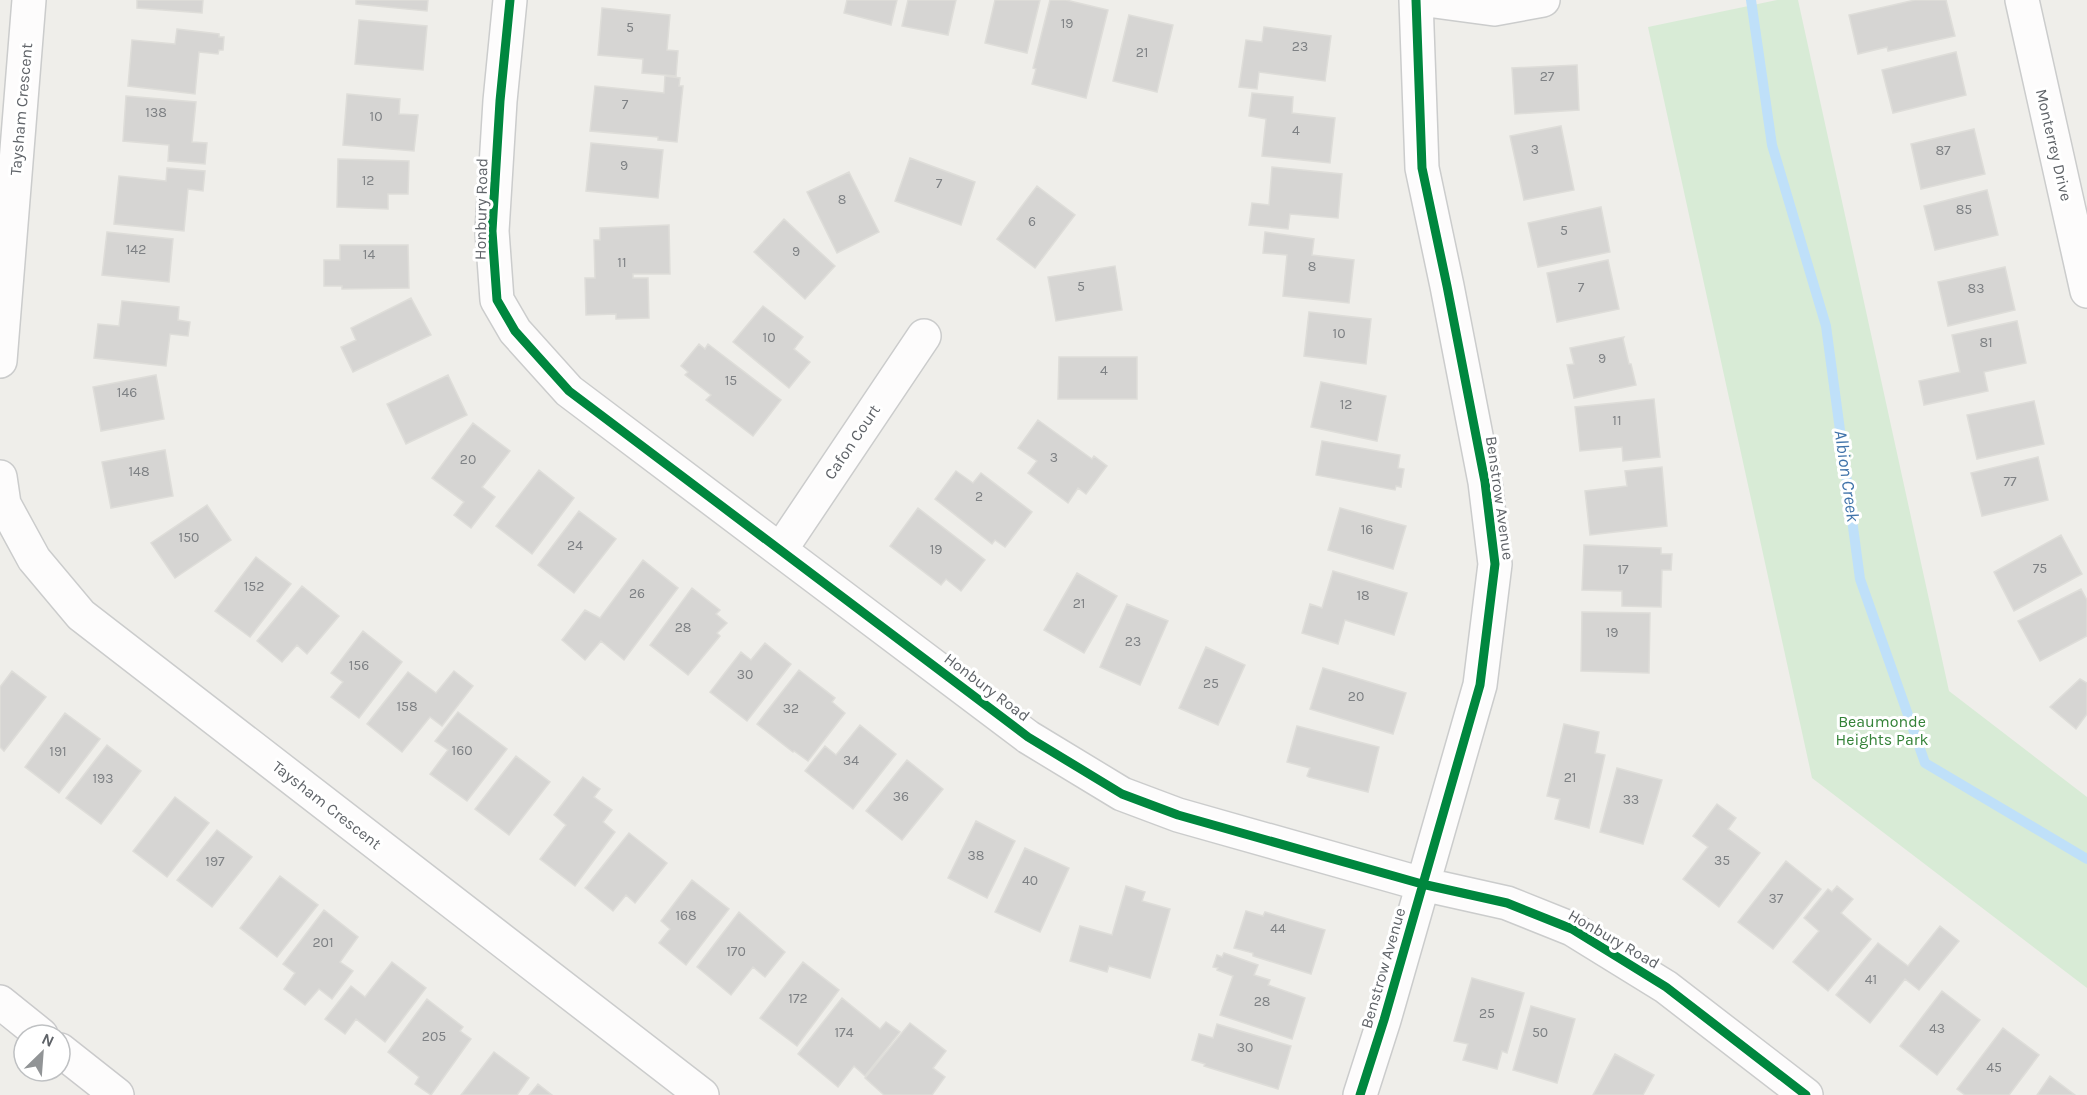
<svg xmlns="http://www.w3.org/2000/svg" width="2087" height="1095" font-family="Karla,sans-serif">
<rect width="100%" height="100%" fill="#efeeea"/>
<!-- green -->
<path fill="#d8ebd6" d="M1777,0H1798L1949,691L2087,797V988L1812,778L1648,27Z"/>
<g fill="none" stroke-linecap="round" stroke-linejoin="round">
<!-- stream -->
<path stroke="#bfe0f9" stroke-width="10" d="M1751,0L1772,145L1826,326L1860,579L1925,763L2087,859"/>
</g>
<!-- building -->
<path fill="#d6d5d3" stroke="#deddd9" stroke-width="1.5" d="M137,0H203L202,13L137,8Z
M356,0H428L427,11L356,4Z
M847,0H897L891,25L844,13Z
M908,0H956L948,35L902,26Z
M995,0H1040L1027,53L985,43Z
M1050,0H1066L1108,10L1086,98L1032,84L1036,69L1033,68Z
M1915,0H1946L1955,36L1888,51L1887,47L1858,54L1849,15Z
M602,8L670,15L667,50L678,51L676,76L642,73L643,59L598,55Z
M1129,15L1173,25L1157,92L1113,81Z
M359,20L427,26L423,70L355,64Z
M1264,27L1331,36L1325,81L1259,72L1257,89L1239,87L1246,40L1262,42Z
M177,29L219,34V37H224L223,50H219L218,54L199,52L195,94L128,86L132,40L175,44Z
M1956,52L1966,95L1893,113L1882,70Z
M1577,65L1579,110L1515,114L1512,68Z
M665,76L680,78L679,86H683L677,142L658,140V137L590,131L595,86L664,93Z
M1252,93L1293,97L1292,113L1335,118L1330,163L1262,156L1266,119L1249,116Z
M347,94L400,99L399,114L418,115L414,151L343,145Z
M126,96L196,102L192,142L207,143L205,164L168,161L169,145L123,141Z
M1561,126L1574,190L1524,200L1510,136Z
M1974,129L1985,174L1921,189L1911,144Z
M591,143L663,150L658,198L586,191Z
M910,158L975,182L961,225L895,201Z
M338,159L409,161L408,194H388V209L337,207Z
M1272,167L1342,174L1338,218L1290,214L1288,229L1249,225L1252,203L1269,205Z
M167,168L205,171L203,191L188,189L184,231L114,224L119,176L166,181Z
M849,172L879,232L837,253L807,192Z
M1037,186L1075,215L1035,268L997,239Z
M1987,190L1998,235L1935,250L1924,206Z
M1601,207L1610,252L1538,267L1528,223Z
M784,219L835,266L805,299L754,252Z
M669,225L670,274H633V278H648L649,318L616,319V314L586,315L585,278H595L594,240H600V228Z
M107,232L173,239L169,282L102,275Z
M1265,232L1314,239L1312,255L1354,260L1349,303L1283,296L1287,255L1263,253Z
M340,245H408L409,288L342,289V286H324V260H340Z
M1608,260L1619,309L1557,322L1547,273Z
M1115,266L1122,310L1056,321L1048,277Z
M2005,267L2015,310L1948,326L1938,282Z
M411,298L431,335L353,372L341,347L356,340L351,328Z
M122,301L179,307L178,320L190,322L188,336L170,334L166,366L94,358L98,324L119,326Z
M763,306L803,337L794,349L810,362L789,388L733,342Z
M1309,312L1371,319L1366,364L1304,356Z
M2017,321L2026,363L1984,372L1988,391L1924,405L1919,381L1960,372L1952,335Z
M1624,337L1623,339L1629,364H1631L1636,385L1574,398L1567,365L1574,364L1570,348Z
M699,344L705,349L708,344L781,400L753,436L706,400L711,395L685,375L688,372L681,366Z
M1059,357H1137V399H1058Z
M156,375L164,419L101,431L93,387Z
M448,375L467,415L406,444L387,404Z
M1321,382L1386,396L1377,441L1311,427Z
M1654,399L1660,457L1623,461L1622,447L1580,451L1575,407Z
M2034,401L2044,444L1977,459L1967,415Z
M1038,420L1092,459L1094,456L1107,466L1086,494L1078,488L1068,503L1028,473L1037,461L1018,448Z
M473,423L510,451L482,487L495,497L471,528L454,515L464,502L432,478Z
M1322,441L1400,455L1398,468L1404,469L1401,487L1396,486L1395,490L1316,475Z
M165,450L173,496L111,508L102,462Z
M2038,457L2048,500L1982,516L1971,473Z
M1662,467L1667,526L1590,535L1585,491L1627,486L1625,471Z
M539,470L574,498L532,554L496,526Z
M956,471L973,483L981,473L1032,512L1005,547L995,540L992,544L935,499Z
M207,505L231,540L175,578L151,543Z
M918,508L985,560L961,591L946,579L941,585L890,546Z
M1340,508L1406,526L1393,569L1328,550Z
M579,511L616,539L574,593L538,565Z
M2061,535L2082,574L2014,611L1994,572Z
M1584,545L1661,548V554H1672L1671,570H1662L1661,607L1622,606V591L1582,590Z
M256,557L291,584L250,637L215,611Z
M643,560L678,588L624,660L601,641L585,660L562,640L585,610L600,618Z
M1333,571L1407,593L1394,635L1345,620L1338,644L1302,633L1310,604L1322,608Z
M1077,573L1117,596L1084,653L1044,630Z
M302,586L339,616L307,654L297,645L282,662L257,641Z
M692,588L720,610L716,614L727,623L717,633L720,636L688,675L650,645Z
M2081,589L2087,600V636L2040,661L2018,621Z
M1127,604L1168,621L1140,685L1100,667Z
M1582,612L1650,613L1649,673L1581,671Z
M363,631L402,662L359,718L331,697L343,682L331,673Z
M765,643L791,664L747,721L710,692L741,652L751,660Z
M1206,647L1245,665L1218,725L1179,708Z
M1323,668L1406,693L1393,734L1310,709Z
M799,670L835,698L832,702L845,713L808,761L794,751L793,752L757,724Z
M12,671L46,697L4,751L0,747V687Z
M454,671L473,686L442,726L430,717L402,752L367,724L408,672L436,693Z
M2080,679L2087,683V714L2076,729L2050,707Z
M458,712L507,749L467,801L430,774L448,750L435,741Z
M65,713L100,739L59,793L25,767Z
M1564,724L1599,732L1595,753L1605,755L1589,828L1555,819L1560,799L1547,796Z
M860,725L896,754L853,809L805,771L825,746L836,755Z
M1297,726L1379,747L1368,792L1309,777L1307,776L1310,768L1287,762Z
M107,745L141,771L101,824L66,798Z
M516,756L550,782L509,835L475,809Z
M907,760L943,789L902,840L866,811Z
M1617,768L1662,780L1643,844L1600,832Z
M583,777L600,789L594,797L612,810L603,822L615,832L575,886L540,859L566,825L554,815Z
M175,797L209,823L167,877L133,851Z
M1717,804L1736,818L1728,829L1760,853L1719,907L1683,879L1708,847L1693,836Z
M976,821L1015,841L987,898L948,878Z
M217,830L252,857L212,907L177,880Z
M629,833L667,863L635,903L626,895L613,911L585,888Z
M1025,848L1069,868L1040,932L995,912Z
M1786,861L1821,889L1773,949L1738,922Z
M280,876L318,905L277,957L240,928Z
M692,880L729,909L686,965L659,943L670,929L661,921Z
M1126,886L1145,892L1142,901L1170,909L1150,978L1109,966L1107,972L1070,961L1080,926L1112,935Z
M1837,886L1853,899L1841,913L1871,939L1828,991L1793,962L1819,931L1804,918L1828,889L1832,892Z
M324,910L358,937L340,962L353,971L332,999L319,989L305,1005L284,989L295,973L283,964Z
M1246,911L1263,916L1265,912L1325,930L1311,974L1253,956V953L1234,948Z
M739,912L785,952L765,977L753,967L731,995L697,967Z
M1940,926L1959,941L1919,990L1905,979L1870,1023L1836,995L1878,943L1908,966Z
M1224,953L1258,965L1254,975L1270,980L1268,985L1305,998L1292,1039L1220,1015L1233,976L1217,970L1218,968L1213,967L1217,955L1222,957Z
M392,962L426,988L385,1042L356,1019L345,1034L325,1019L351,986L365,997Z
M803,962L839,990L797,1046L760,1018Z
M1472,978L1524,993L1507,1053L1502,1051L1497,1069L1463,1060L1468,1044L1454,1041Z
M1942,991L1980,1020L1937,1075L1900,1046Z
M842,998L880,1029L886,1022L900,1032L865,1076L854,1066L838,1087L798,1054Z
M427,999L463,1027L460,1031L471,1039L431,1095L415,1084L419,1077L388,1052Z
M1531,1006L1575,1019L1557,1083L1513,1070Z
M910,1023L946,1051L933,1068L945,1077L932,1095H884L865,1078Z
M1217,1024L1291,1046L1278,1089L1204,1066L1205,1064L1192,1060L1199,1034L1213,1038Z
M2003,1028L2039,1055L2009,1095H1965L1957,1089Z
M494,1052L529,1078L517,1095H461Z
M1615,1054L1654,1075L1643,1095H1593Z
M2050,1076L2075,1095H2037Z
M538,1084L552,1095H529Z"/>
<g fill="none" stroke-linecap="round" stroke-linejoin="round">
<!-- street casing -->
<g stroke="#cbcccc" stroke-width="36">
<path id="street" d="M510,0L500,101L492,231L497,300L515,331L569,391L1028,737L1122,794L1178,815L1422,884L1507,903L1572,929L1666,987L1806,1095
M1427,0L1494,9L1543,0
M2022,0L2087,291
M0,361L29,0
M0,477L4,504L34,559L81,615L702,1095
M781,549L924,336
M1360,1095L1384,1020L1480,685L1495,564L1485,482L1447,286L1422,168L1416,0"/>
</g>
<!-- secondary casing -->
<g stroke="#cacacb" stroke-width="36">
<path id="secondary" d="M0,1002L41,1035
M60,1050L117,1095"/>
</g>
<!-- street -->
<use href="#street" stroke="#fdfcfc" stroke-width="33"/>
<!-- secondary -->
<use href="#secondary" stroke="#fdfcfc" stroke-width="33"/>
<!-- cycleway casing -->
<g stroke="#fff" stroke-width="13">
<path id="cycleway" d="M510,0L500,101L492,231L497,300L515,331L569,391L1028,737L1122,794L1178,815L1422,884L1507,903L1572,929L1666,987L1806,1095
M1360,1095L1384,1020L1480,685L1495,564L1485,482L1447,286L1422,168L1416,0"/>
</g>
<!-- cycleway -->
<use href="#cycleway" stroke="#00873e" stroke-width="9"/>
</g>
<g text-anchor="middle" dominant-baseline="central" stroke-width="6" stroke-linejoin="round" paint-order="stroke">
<!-- number labels -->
<g font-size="14" fill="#7e8184">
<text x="1067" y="23">19</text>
<text x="630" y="27">5</text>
<text x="1300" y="46">23</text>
<text x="1142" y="52">21</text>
<text x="1547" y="76">27</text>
<text x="625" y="104">7</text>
<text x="156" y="112">138</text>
<text x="376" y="116">10</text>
<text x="1296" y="130">4</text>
<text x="1535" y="149">3</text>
<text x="1943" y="150">87</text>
<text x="624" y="165">9</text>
<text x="368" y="180">12</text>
<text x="939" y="183">7</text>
<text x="842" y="199">8</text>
<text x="1964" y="209">85</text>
<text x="1032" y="221">6</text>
<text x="1564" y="230">5</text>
<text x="136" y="249">142</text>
<text x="796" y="251">9</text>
<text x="369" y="254">14</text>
<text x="622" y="262">11</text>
<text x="1312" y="266">8</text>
<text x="1081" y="286">5</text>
<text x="1581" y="287">7</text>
<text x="1976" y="288">83</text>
<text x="1339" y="333">10</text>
<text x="769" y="337">10</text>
<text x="1986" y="342">81</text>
<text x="1602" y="358">9</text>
<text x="1104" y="370">4</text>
<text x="731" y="380">15</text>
<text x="127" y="392">146</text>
<text x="1346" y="404">12</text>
<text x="1617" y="420">11</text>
<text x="1054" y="457">3</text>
<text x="468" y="459">20</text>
<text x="139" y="471">148</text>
<text x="2010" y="481">77</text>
<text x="979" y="496">2</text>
<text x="1367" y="529">16</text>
<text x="189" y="537">150</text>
<text x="575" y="545">24</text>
<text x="936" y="549">19</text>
<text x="2040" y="568">75</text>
<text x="1623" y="569">17</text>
<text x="254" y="586">152</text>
<text x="637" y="593">26</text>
<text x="1363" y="595">18</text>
<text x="1079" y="603">21</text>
<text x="683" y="627">28</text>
<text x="1612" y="632">19</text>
<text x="1133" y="641">23</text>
<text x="359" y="665">156</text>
<text x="745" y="674">30</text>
<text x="1211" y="683">25</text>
<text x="1356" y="696">20</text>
<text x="407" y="706">158</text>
<text x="791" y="708">32</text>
<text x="462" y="750">160</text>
<text x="58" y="751">191</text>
<text x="851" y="760">34</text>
<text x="1570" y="777">21</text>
<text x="103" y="778">193</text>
<text x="901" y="796">36</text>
<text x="1631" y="799">33</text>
<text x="976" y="855">38</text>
<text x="1722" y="860">35</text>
<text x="215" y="861">197</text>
<text x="1030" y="880">40</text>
<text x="1776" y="898">37</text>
<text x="686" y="915">168</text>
<text x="1278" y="928">44</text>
<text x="323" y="942">201</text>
<text x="736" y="951">170</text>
<text x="1871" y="979">41</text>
<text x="798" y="998">172</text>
<text x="1262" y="1001">28</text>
<text x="1487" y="1013">25</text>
<text x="1937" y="1028">43</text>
<text x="844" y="1032">174</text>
<text x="1540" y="1032">50</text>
<text x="434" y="1036">205</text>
<text x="1245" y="1047">30</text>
<text x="1994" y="1067">45</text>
</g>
<!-- street labels -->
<g font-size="16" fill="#5f6368" stroke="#fff">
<text transform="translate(21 109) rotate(-85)">Taysham Crescent</text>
<text transform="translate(2054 145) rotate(77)">Monterrey Drive</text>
<text transform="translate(481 209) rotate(-89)">Honbury Road</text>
<text transform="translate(852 442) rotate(-56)">Cafon Court</text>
<text transform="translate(1500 498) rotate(82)">Benstrow Avenue</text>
<text transform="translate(987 687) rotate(37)">Honbury Road</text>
<text transform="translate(327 805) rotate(38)">Taysham Crescent</text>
<text transform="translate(1614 939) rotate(30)">Honbury Road</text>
<text transform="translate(1383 968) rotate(-74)">Benstrow Avenue</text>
</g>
<!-- park labels -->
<g font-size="16" fill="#348238" stroke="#fff">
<text x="1882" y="721">Beaumonde<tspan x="1882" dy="18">Heights Park</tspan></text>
</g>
<!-- water labels -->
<g font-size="18" font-style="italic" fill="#4174aa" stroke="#fff">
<text transform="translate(1847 476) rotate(82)">Albion Creek</text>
</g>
</g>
<!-- north arrow -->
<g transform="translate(42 1053) rotate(25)"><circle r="28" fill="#ffffff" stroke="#bfc1c3" stroke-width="1.5"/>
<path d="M0-4.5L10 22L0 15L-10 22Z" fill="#919496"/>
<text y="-9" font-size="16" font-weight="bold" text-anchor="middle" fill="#5f6368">N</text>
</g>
</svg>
